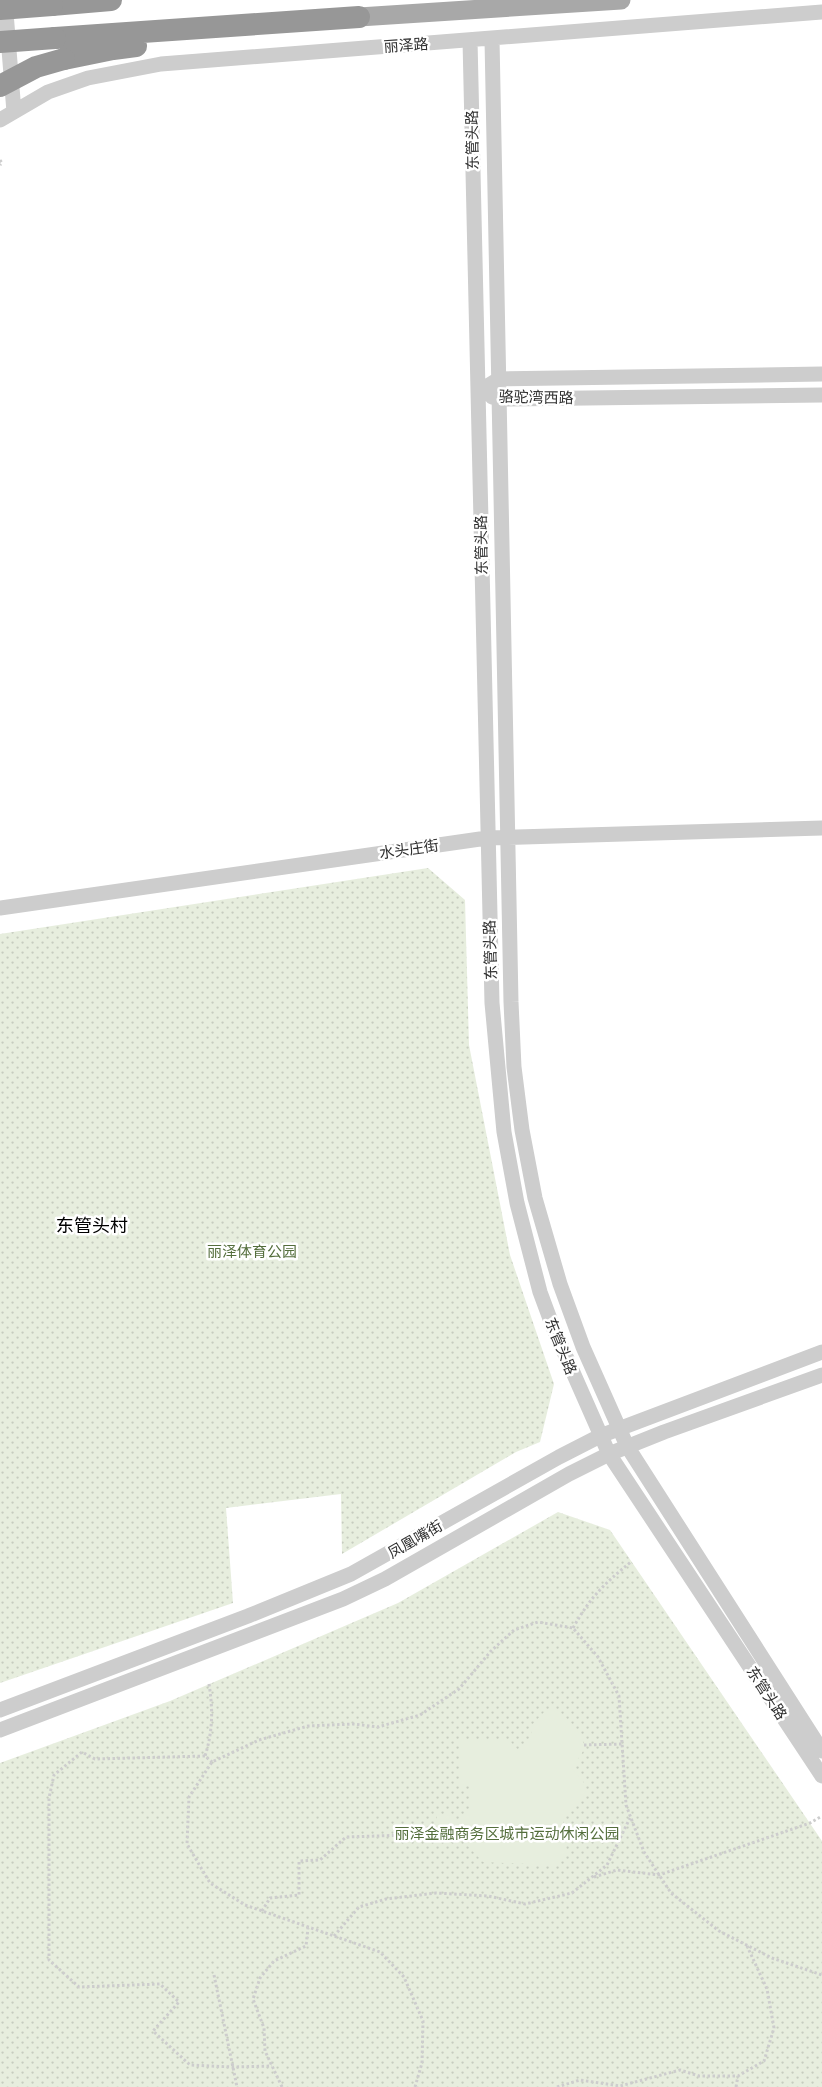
<svg xmlns="http://www.w3.org/2000/svg" width="822" height="2087" font-family="Montserrat,'Noto Sans SC',sans-serif">
<defs>
<pattern id="park-dots" width="8" height="8" patternUnits="userSpaceOnUse" patternTransform="scale(1.25)"><rect width="8" height="8" fill="#e7eede"/><path d="M2 2h.1M6 6h.1" fill="none" stroke="#c6ccbf" stroke-width="1.8" stroke-linecap="round"/></pattern>
</defs>
<rect width="100%" height="100%" fill="#fff"/>
<!-- park -->
<path fill="url(#park-dots)" d="M428,868L465,900L469,1045L510,1255L554,1384L540,1442L516,1452L342,1554L341,1494L226,1508L233,1603L0,1683V934Z
M558,1512L610,1530L822,1841V2087H0V1763L170,1701L398,1603Z"/>
<!-- pitch -->
<path fill="#e7eede" d="M556,1709C565,1716 585,1735 584,1748C583,1754 575,1762 571,1768C575,1773 581,1777 584,1783C592,1796 571,1810 563,1819L567,1854L560,1862L553,1865L483,1862L452,1829L437,1828V1814L452,1816L458,1820L470,1808V1786L460,1785V1739L509,1740L518,1750L531,1737L532,1725L546,1710Z"/>
<g fill="none" stroke-linecap="round" stroke-linejoin="round">
<!-- path -->
<path stroke="#cdcdcd" stroke-width="3" stroke-dasharray="2.5 2.5" stroke-linecap="butt" d="M0,160L2,163L0,165
M573,1628C591,1596 604,1584 632,1561
M209,1684C213,1709 213,1731 205,1756L212,1762
M584,1745L623,1744
M205,1756L95,1759L82,1752L54,1775L49,1798V1960L79,1987L160,1984L179,2002L153,2031L190,2065L232,2067L272,2066
M594,1877L617,1870L659,1875L810,1823L822,1816
M262,1911L270,1898L299,1895V1861L320,1860L346,1837L437,1834
M334,1936L359,1907L386,1899L436,1893L488,1896L525,1904L572,1893L607,1865L630,1818
M214,1975L237,2087
M282,2087L265,2051L264,2028L253,1999L260,1978L274,1961L306,1946L308,1928
M415,2087L422,2063L423,2021L404,1977L380,1952L245,1905L210,1883L187,1844L189,1797L212,1762L259,1740L308,1726L353,1724L378,1727L420,1715L459,1689L491,1651L514,1630L538,1622L573,1628L598,1657L619,1696L626,1805L644,1852L671,1893L719,1931L772,1958L822,1975
M557,2087L580,2080L620,2086L680,2070L699,2076H738L764,2061L774,2028L767,1989L747,1946
M736,2087L738,2076"/>
<!-- minor -->
<path stroke="#cdcdcd" stroke-width="15" d="M5,0L14,112
M492,39L511,1002L514,1067L522,1130L535,1198L560,1284L583,1347L627,1446L822,1751
M470,40L492,1003L504,1132L517,1203L540,1292L553,1327L609,1454L822,1776
M0,120L48,92L88,78L161,64L822,12
M478,392L499,379L822,374
M492,397L500,399L822,395
M0,908L487,838L822,828
M0,1710L248,1616L351,1574L559,1457L600,1436L822,1352
M0,1730L343,1599L385,1579L569,1474L609,1454L664,1432L822,1375"/>
<!-- major -->
<path stroke="#a8a8a8" stroke-width="19" d="M359,17L621,0"/>
<!-- highway -->
<path stroke="#979797" stroke-width="22" d="M52,5L111,0
M55,38L359,17
M64,59L113,49L136,46"/>
<!-- highway-bridge -->
<path stroke="#979797" stroke-width="22" d="M0,9L52,5
M0,42L55,38
M0,86L36,67L64,59"/>
</g>
<g text-anchor="middle" dominant-baseline="central" stroke-width="5" stroke-linejoin="round" paint-order="stroke">
<!-- street labels -->
<g font-size="15" fill="#303030" stroke="#fff">
<text transform="translate(406 45) rotate(-4)">丽泽路</text>
<text transform="translate(472 140) rotate(-91)">东管头路</text>
<text transform="translate(536 397) rotate(1)">骆驼湾西路</text>
<text transform="translate(481 545) rotate(-91)">东管头路</text>
<text transform="translate(409 849) rotate(-8)">水头庄街</text>
<text transform="translate(490 950) rotate(-92)">东管头路</text>
<text transform="translate(561 1346) rotate(68)">东管头路</text>
<text transform="translate(415 1539) rotate(-30)">凤凰嘴街</text>
<text transform="translate(767 1693) rotate(57)">东管头路</text>
</g>
<!-- park labels -->
<g font-size="15" fill="#546e3c" stroke="#fff">
<text x="252" y="1251">丽泽体育公园</text>
<text x="507" y="1833">丽泽金融商务区城市运动休闲公园</text>
</g>
<!-- quarter labels -->
<g font-size="18" fill="#000" stroke="#fff">
<text x="92" y="1226">东管头村</text>
</g>
</g>
</svg>
